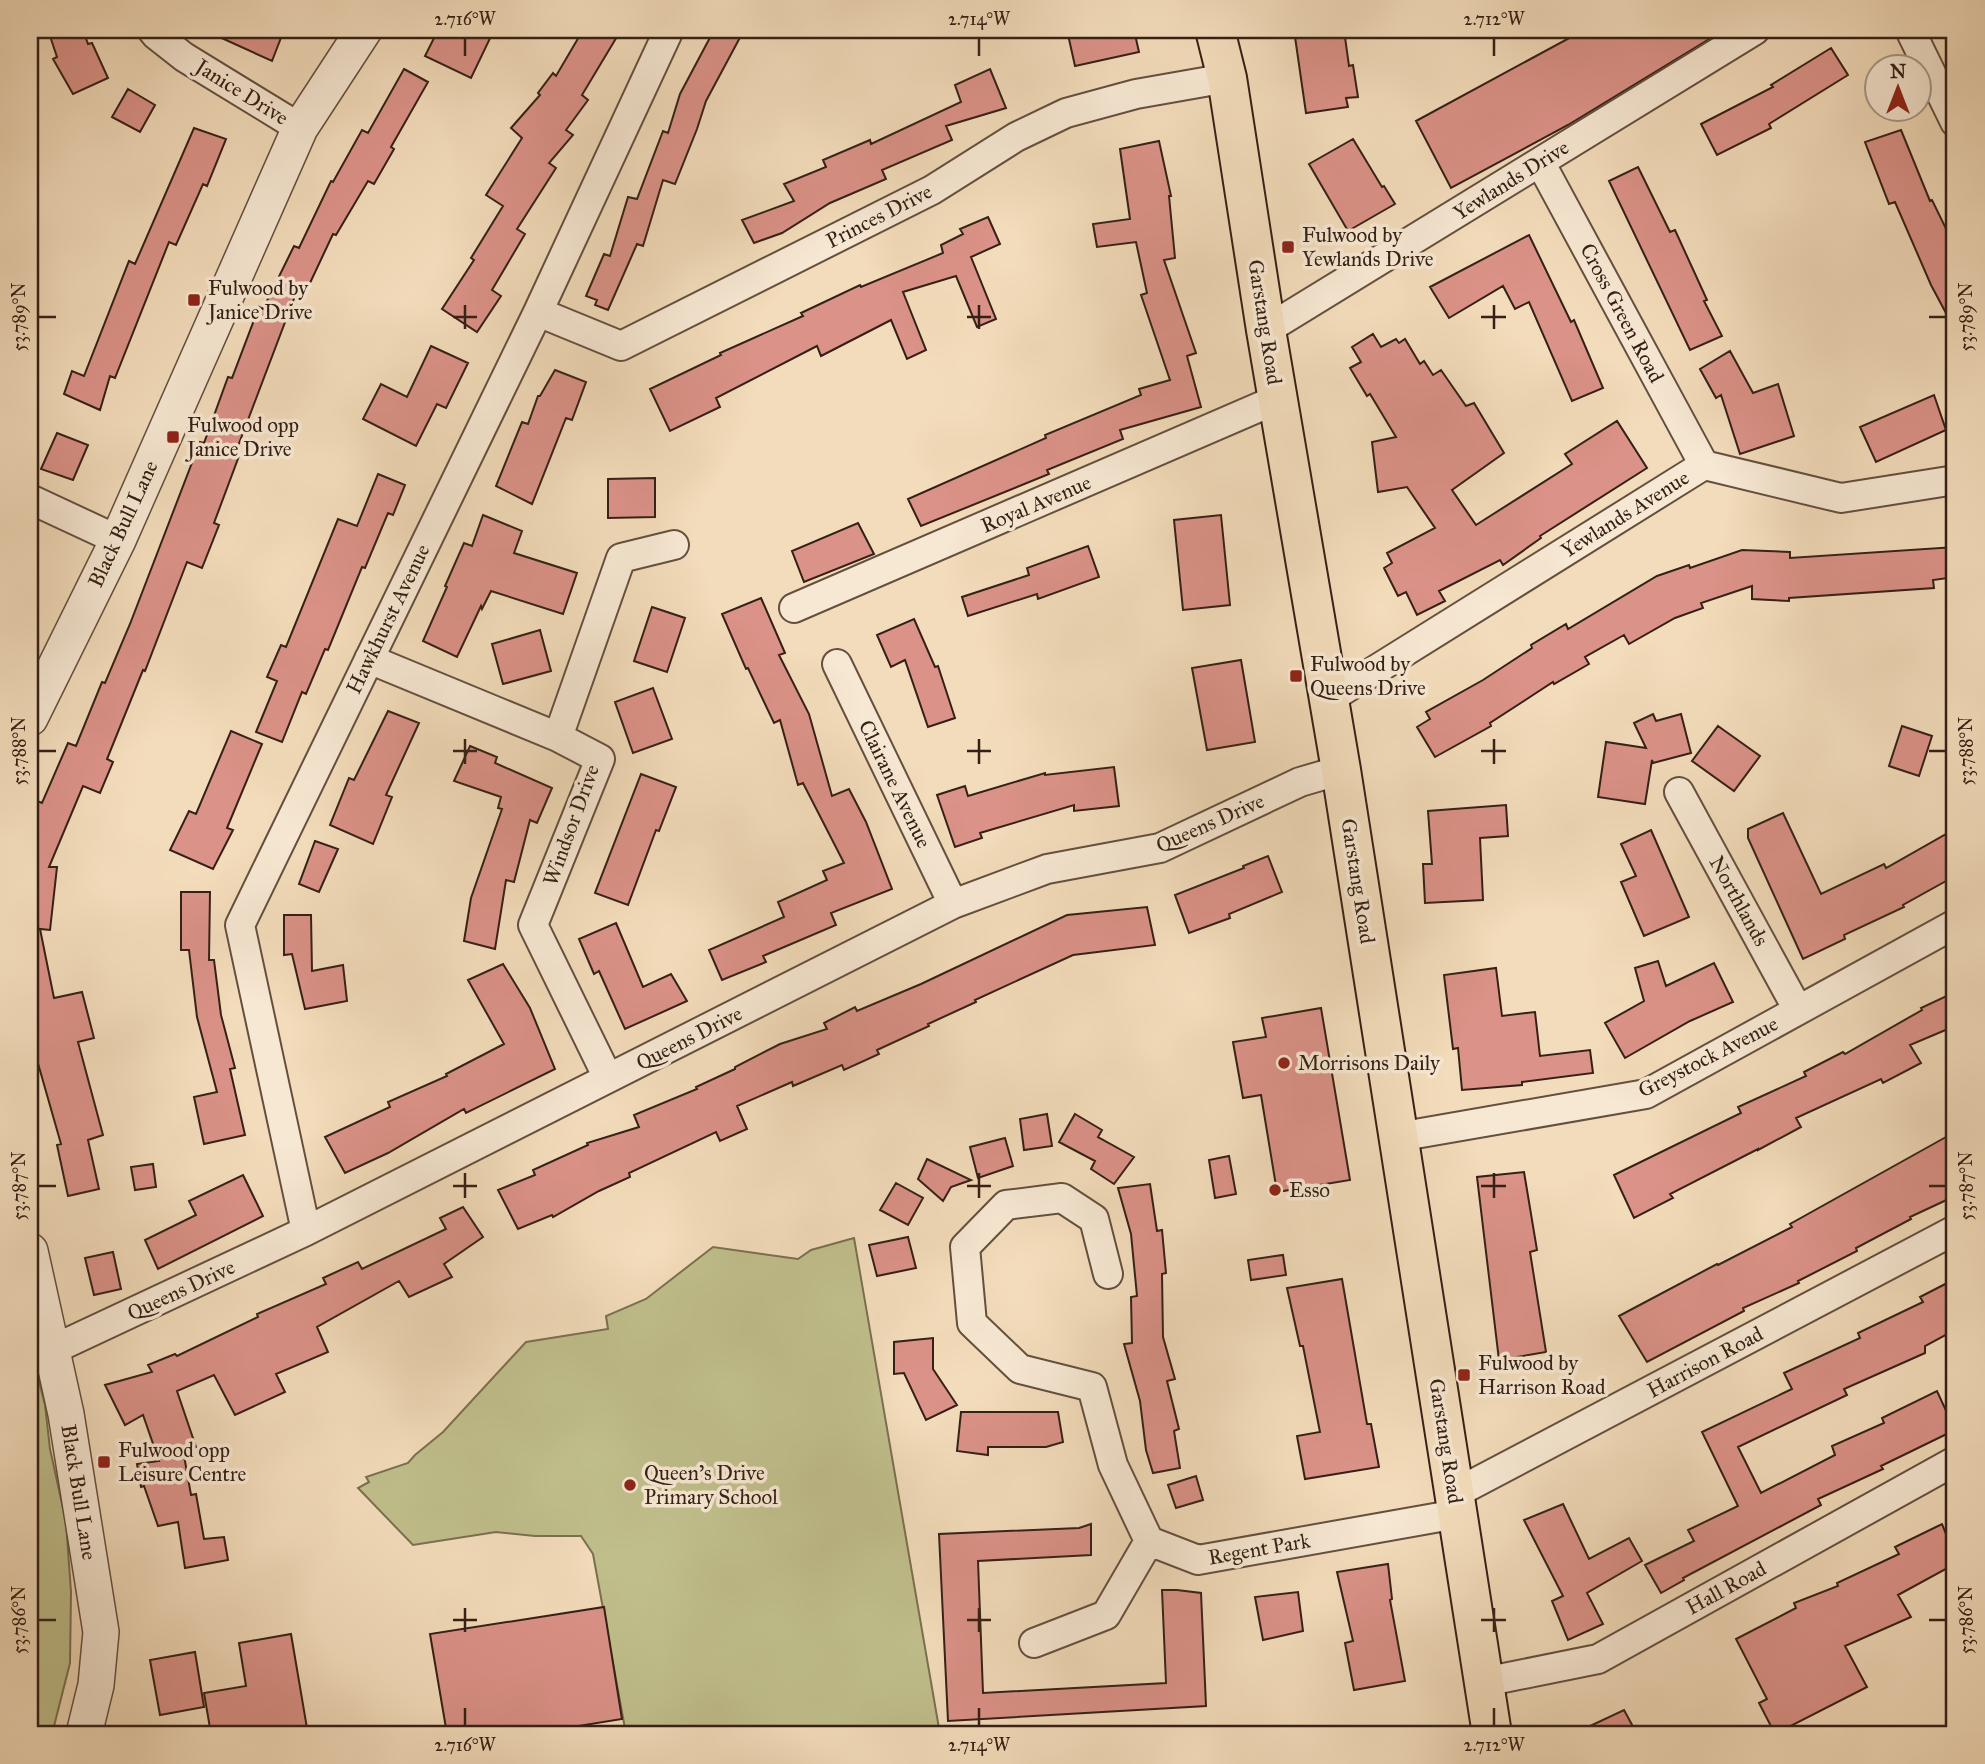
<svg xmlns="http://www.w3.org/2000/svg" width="1985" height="1764" font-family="'IM FELL Great Primer',serif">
<rect width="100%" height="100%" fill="#f3dcbb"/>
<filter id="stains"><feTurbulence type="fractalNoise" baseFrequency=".00286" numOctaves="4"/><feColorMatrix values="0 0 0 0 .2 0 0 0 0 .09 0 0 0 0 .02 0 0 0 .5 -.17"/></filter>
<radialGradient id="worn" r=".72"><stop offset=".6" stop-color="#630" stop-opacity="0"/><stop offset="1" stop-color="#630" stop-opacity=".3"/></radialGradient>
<!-- green -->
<path fill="#c0bf8c" stroke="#7a7051" stroke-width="2" d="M854,1238L940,1734H626L593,1554L581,1536H535L496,1532L413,1545L358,1488L369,1482L366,1477L408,1463L415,1455L443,1432L526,1342L608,1329L606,1316L646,1299L713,1247L798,1259L811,1250Z
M30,1346L45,1405L50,1449L66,1522L71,1592L70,1663L52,1734H30Z"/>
<!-- building -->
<path fill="#db9288" stroke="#352016" stroke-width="2" d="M48,30H83L88,44L92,43L108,78L73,94L53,59L57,57Z
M204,30H284L272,61Z
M438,30H494L471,78L425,56Z
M583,30H621L582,95L588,100L566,130L573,135L549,163L556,168L517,229L525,234L492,290L501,296L477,332L442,309L474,260L471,258L503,206L486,195L522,138L511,128L540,95L538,93L553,73L556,76Z
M714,30H744L706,101L697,129L675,184L663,180L643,246L637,244L608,310L595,305L597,300L586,296L604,254L610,256L628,197L637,199L663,131L668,133L680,94Z
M1067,30H1134L1139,52L1075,66Z
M1294,30H1344L1349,66L1353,65L1358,97L1346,98L1348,107L1306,113Z
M1584,30H1724L1568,125L1451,188L1416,121Z
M1831,48L1848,75L1769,124L1771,128L1717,155L1701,124L1773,87L1771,85Z
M404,69L428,82L391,147L394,149L374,184L368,181L336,235L333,234L302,300L295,296L235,454L239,456L214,523L219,525L202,568L187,562L145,671L143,670L107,759L113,762L100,793L83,786L49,867H57L50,930L40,929L54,998L82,992L94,1038L78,1042L103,1135L88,1140L99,1189L68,1196L57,1145L61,1144L35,1053L30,1054V798L42,803L68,743L76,746L102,682L105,683L130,624L200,442L204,443L228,377L232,378L259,307L263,309L294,246L299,248L331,181L333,182L362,130L368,133Z
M990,69L1006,108L946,126L952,140L882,170L886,179L830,203L782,233L754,243L742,220L794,201L784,184L826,167L823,160L870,140L871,144L961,102L955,85Z
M128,89L155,105L140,132L112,117Z
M194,128L226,139L207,186L203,184L176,245L169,242L115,378L110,376L100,410L64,394L72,371L84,376L129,261L135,264Z
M1901,130L1930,201L1932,200L1955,247V330L1931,285L1895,202L1889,204L1865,142Z
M1353,139L1382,187L1384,186L1395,204L1348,231L1309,164Z
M1159,141L1171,196H1169L1175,258L1164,260L1196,353L1187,356L1201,407L1120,430L1123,439L1047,470L1049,474L921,526L908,499L1046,438L1045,435L1141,395L1139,389L1170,380L1141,295L1147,293L1136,242L1097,247L1093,224L1130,219L1120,149Z
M1638,167L1670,232L1675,230L1707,300L1704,301L1722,336L1690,350L1609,181Z
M988,217L1000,244L971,257L996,319L977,327L956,276L903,292L926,350L907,359L891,320L821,356L817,346L716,398L720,407L670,431L650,389L721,355L720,353L803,316L801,313L860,285L861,287L943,253L941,245L963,234L960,229Z
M1529,235L1571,322L1574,320L1603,388L1572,401L1529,302L1515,309L1503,286L1449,318L1430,287Z
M1373,334L1381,347L1396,339L1399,343L1405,339L1420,364L1424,361L1433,375L1441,370L1466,406L1474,403L1504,453L1452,490L1476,525L1572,464L1565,454L1617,421L1647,468L1540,536L1541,538L1503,565L1500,560L1439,591L1445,601L1417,615L1406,592L1398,596L1384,568L1392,563L1387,553L1435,528L1407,487L1378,492L1372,442L1396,437L1370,394L1367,396L1350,368L1361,362L1352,347Z
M431,346L468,363L446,408L437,404L416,446L363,419L381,384L407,397Z
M1730,351L1753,393L1778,384L1794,436L1740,454L1721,395L1716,398L1700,369Z
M555,370L586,382L572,420L566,418L532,504L496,486L522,422L528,424L538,396H540Z
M1934,395L1946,430L1876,462L1860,427Z
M57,433L88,445L73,480L41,469Z
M378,474L405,485L393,515L388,513L365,568L362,567L328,650L325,649L306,694L302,692L282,742L256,732L277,681L267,677L281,645L286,647L338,519L357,526Z
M655,478V517L608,518V479Z
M483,515L522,531L514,553L577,573L563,614L491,591L482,609L481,606L457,657L423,641L447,587L445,586L464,543L472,546Z
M1221,515L1230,605L1183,610L1174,520Z
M858,523L874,554L804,582L792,551Z
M1088,546L1099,577L1038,599L1037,594L968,616L962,597L1029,575L1027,568Z
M1955,547V577L1933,580L1934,588L1789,598V601L1752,599V586L1701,603L1703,608L1675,618L1629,644L1624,635L1585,657L1589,664L1554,684L1553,682L1490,723L1491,726L1435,757L1417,727L1430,719L1426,712L1483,680L1532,648L1531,645L1566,624L1568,629L1657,576L1689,565L1690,568L1742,550L1790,552V558Z
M761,598L785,653L779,655L809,714L832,796L849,789L866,822L892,889L831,913L836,925L763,956L766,962L722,980L709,950L784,917L778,902L827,880L823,871L844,863L803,783L798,785L780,720L774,723L748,668L746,669L722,614Z
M652,607L685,618L667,672L634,661Z
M914,619L935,667L938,666L955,718L928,727L905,660L891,667L877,635Z
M540,630L551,671L503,684L492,644Z
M1241,660L1255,742L1207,750L1192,668Z
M653,688L672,739L633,753L615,702Z
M388,711L419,723L386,795L392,797L373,844L330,825L349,778L354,780Z
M1653,714L1656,721L1681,714L1691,753L1653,763L1652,760L1645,804L1598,797L1606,742L1646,748L1634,723Z
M1718,726L1760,756L1734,791L1692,761Z
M1902,726L1932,736L1919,776L1889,766Z
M231,731L262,744L227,828L233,830L213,869L170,850L189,811L196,814Z
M470,746L497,757L495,763L552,788L537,823L530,820L514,882L506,880L495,949L464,941L471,898L502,809L498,808L501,797L454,781Z
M1114,767L1119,806L1074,811V805L980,833L982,838L955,847L937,795L965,786L968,796L1045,773V775Z
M641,774L676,787L659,831L656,830L628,905L595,893Z
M1506,805L1508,836L1480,838L1483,900L1425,903L1423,864H1432L1428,811Z
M1783,813L1821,894L1884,864L1886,868L1955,829V876L1903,905L1904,907L1844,935L1845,939L1803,959L1748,838V829Z
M1651,830L1689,917L1644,936L1621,882L1636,876L1621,844Z
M315,841L338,849L319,892L299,884Z
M1268,856L1282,892L1229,914L1230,918L1189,933L1175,895L1244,868L1243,866Z
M181,892H210L209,960H214L221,1015L235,1068L230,1069L245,1135L204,1144L194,1097L217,1092L197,1017L189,950H181Z
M1147,907L1155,945L1073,955L975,1000L976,1002L928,1024L929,1026L877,1050L879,1054L844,1070L842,1065L793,1086L792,1082L737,1106L747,1129L720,1141L716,1132L629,1173L630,1177L599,1191L553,1217L552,1215L518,1229L498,1190L535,1175L533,1170L588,1145L587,1143L639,1127L634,1115L697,1089L696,1087L735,1069V1067L780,1044L827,1029L824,1023L855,1007L857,1011L921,984L1067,915Z
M284,915H311L312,971L343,965L347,1001L305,1009L292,954L284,955Z
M616,923L643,987L671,974L687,1001L625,1029L599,971L594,974L579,939Z
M1658,961L1666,986L1714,963L1733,1002L1690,1021L1625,1058L1605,1023L1644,1001L1635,968Z
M503,964L530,1008L555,1069L466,1113L464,1109L388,1153L345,1173L325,1137L390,1107L388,1102L447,1076L446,1074L504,1044L468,980Z
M1496,968L1502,1016L1535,1012L1540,1056L1590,1050L1593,1073L1522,1082V1085L1462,1090L1458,1048L1453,1049L1444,975Z
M1955,992V1026L1910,1045L1921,1063L1883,1083L1881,1079L1796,1118L1801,1127L1758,1150V1149L1670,1194L1673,1198L1634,1218L1614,1175L1741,1113L1738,1107L1806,1076L1804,1072L1843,1052L1845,1054L1922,1010L1921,1008Z
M1321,1008L1350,1180L1277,1192L1261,1095L1243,1098L1233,1042L1266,1037L1262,1018Z
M1047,1114L1052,1146L1024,1150L1020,1119Z
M1075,1114L1102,1130L1098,1137L1134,1157L1114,1184L1091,1169L1095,1161L1059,1142Z
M1946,1137L1955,1154V1196L1910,1217L1911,1219L1856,1248L1857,1251L1798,1281L1799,1283L1743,1308L1744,1311L1647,1362L1619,1316L1717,1264L1718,1265L1792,1227L1790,1224Z
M1005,1138L1013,1166L978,1178L970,1147Z
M1229,1156L1236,1194L1215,1198L1209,1160Z
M927,1159L971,1180L951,1187L943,1201L918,1179Z
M153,1164L156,1187L135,1190L131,1167Z
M1524,1172L1537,1250L1530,1252L1546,1352L1499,1360L1477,1177Z
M243,1175L263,1216L158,1269L145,1240L196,1215L189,1201Z
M896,1183L923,1198L908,1225L880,1210Z
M1150,1184L1157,1231L1162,1230L1166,1273L1162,1274L1163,1337L1175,1379L1167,1381L1179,1429L1174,1431L1180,1468L1153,1473L1146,1450L1140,1401L1124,1344L1132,1343L1131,1297L1137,1296L1131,1234L1118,1188Z
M463,1207L483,1237L444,1264L452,1277L409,1297L399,1281L317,1327L328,1352L276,1374L285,1392L235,1415L214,1375L177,1391L196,1447L183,1450L191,1495L196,1494L204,1539L224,1537L228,1560L185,1568L178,1522L158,1526L144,1486L141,1487L137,1464L159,1461L143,1415L125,1425L105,1385L152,1372L148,1365L175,1354L177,1356L258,1317L257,1314L326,1284L323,1278L358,1262L362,1269L446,1229L440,1218Z
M908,1237L916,1268L877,1276L869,1245Z
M113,1252L121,1289L94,1295L85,1258Z
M1283,1255L1286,1275L1251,1280L1248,1260Z
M1342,1279L1367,1424H1371L1379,1467L1305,1479L1297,1436L1320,1432L1303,1346H1300L1287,1288Z
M1955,1279V1330L1925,1346V1353L1844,1389L1847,1395L1738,1447L1761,1493L1835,1455L1832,1446L1884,1423L1882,1418L1937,1391L1955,1430L1881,1466L1883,1469L1818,1499L1821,1505L1683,1578L1684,1580L1661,1593L1645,1565L1694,1541L1688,1530L1738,1506L1702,1432L1792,1389L1784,1373L1860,1338L1858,1333L1923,1302L1920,1297Z
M933,1338V1369L957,1405L926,1420L904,1373L894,1374V1342Z
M961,1412H1058L1063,1442L1046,1447H988V1455L957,1451Z
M1196,1476L1203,1500L1176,1508L1168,1485Z
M1563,1504L1589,1559L1629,1538L1642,1561L1587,1593L1603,1624L1568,1640L1552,1601L1563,1596L1524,1520Z
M1091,1524V1555L978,1561L983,1693L1166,1683L1162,1590H1177L1201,1593L1206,1706L948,1721L939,1534L1079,1528Z
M1942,1524L1955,1557V1564L1898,1595L1911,1617L1845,1646L1867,1687L1775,1734L1759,1703L1767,1699L1736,1639L1796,1608L1794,1603L1838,1586L1837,1583L1899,1554L1895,1547Z
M1388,1564L1392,1599L1390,1600L1405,1681L1354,1690L1345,1643L1353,1641L1337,1572Z
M1298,1592L1303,1631L1263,1640L1255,1597Z
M604,1607L622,1719L529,1734H447L430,1634Z
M291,1634L308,1734H211L204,1693L246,1686L239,1643Z
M195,1652L204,1707L160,1715L150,1660Z
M1624,1710L1637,1734H1573Z"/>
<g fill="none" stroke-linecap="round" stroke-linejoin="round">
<!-- minor casing -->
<g stroke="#644f3f" stroke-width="32">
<path id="minor" d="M152,30L156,35L184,57L300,128
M1910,30L1955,122
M1540,162L1704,465
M538,312L621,346L932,190L1016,137L1066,113L1136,94L1227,78
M1266,330L1755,30
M30,499L118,540
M794,608L1278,399
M369,659L558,737L600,759L533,925L608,1078
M837,664L953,904
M1329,699L1704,465L1841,498L1955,480
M558,737L621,558L674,545
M1679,792L1798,1010
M1398,1137L1646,1094L1955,924
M306,1231L240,925L538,312L669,30
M1108,1274L1094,1219L1062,1198L1006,1205L965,1247L972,1323L1020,1369L1092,1387L1113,1465L1149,1541L1198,1560L1457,1514
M52,1350L306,1231L953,904L1047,869L1160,848L1300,782L1341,770
M1454,1494L1955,1230
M1034,1643L1106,1615L1149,1541
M1484,1682L1598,1659L1955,1461"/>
</g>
<!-- tertiary casing -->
<g stroke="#644f3f" stroke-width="38">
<path id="tertiary" d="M30,718L118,540L300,128L364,30
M30,1251L66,1414L101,1632L96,1685L84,1734"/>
</g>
<!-- trunk casing -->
<g stroke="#352016" stroke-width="42">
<path id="trunk" d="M1215,30L1227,78L1266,330L1341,770L1492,1734"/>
</g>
<!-- minor -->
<use href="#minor" stroke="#f7e8d3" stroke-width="28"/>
<!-- tertiary -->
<use href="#tertiary" stroke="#f7e8d3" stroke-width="35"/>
<!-- trunk -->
<use href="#trunk" stroke="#f3dcbb" stroke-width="38"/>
</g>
<!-- ticks -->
<path fill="none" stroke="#352016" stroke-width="2.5" d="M465,38V56M979,38V56M1494,38V56M465,305V329M979,305V329M1494,305V329M38,317H56M453,317H477M967,317H991M1481,317H1506M1929,317H1946M465,739V764M979,739V764M1494,739V764M38,751H56M453,751H477M967,751H991M1481,751H1506M1929,751H1946M465,1173V1198M979,1173V1198M1494,1173V1198M38,1186H56M453,1186H477M967,1186H991M1481,1186H1506M1929,1186H1946M465,1608V1632M979,1608V1632M1494,1608V1632M38,1620H56M453,1620H477M967,1620H991M1481,1620H1506M1929,1620H1946M465,1708V1726M979,1708V1726M1494,1708V1726"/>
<!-- markers -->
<g fill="#8f2418" stroke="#f7e8d3" stroke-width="2.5">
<rect x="1281" y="240" width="14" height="14" rx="3.5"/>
<rect x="187" y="293" width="14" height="14" rx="3.5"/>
<rect x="166" y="430" width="14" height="14" rx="3.5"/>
<rect x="1289" y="669" width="14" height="14" rx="3.5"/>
<circle cx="1284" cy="1063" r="7"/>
<circle cx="1275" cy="1190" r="7"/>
<rect x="1457" y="1368" width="14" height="14" rx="3.5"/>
<rect x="97" y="1455" width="14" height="14" rx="3.5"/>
<circle cx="630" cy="1485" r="7"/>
</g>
<g text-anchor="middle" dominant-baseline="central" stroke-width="7" stroke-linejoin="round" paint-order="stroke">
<!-- street labels -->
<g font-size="21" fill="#352016" stroke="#f7e8d3">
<text transform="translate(242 92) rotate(32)">Janice Drive</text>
<text transform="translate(1511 180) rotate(-32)">Yewlands Drive</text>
<text transform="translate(879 216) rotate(-27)">Princes Drive</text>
<text transform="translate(1622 313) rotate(62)">Cross Green Road</text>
<text transform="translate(1265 322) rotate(81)">Garstang Road</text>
<text transform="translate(1036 504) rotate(-23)">Royal Avenue</text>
<text transform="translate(1625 514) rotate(-32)">Yewlands Avenue</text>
<text transform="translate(123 524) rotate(-65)">Black Bull Lane</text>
<text transform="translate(388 619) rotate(-64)">Hawkhurst Avenue</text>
<text transform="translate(895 784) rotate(64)">Clairane Avenue</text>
<text transform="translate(1210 823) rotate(-24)">Queens Drive</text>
<text transform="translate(571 825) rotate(-70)">Windsor Drive</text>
<text transform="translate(1358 881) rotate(81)">Garstang Road</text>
<text transform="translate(1739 901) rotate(61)">Northlands</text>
<text transform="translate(689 1038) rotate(-27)">Queens Drive</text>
<text transform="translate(1708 1057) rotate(-27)">Greystock Avenue</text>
<text transform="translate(181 1290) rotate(-25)">Queens Drive</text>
<text transform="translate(1705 1362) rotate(-28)">Harrison Road</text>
<text transform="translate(1446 1441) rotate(81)">Garstang Road</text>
<text transform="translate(79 1492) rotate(81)">Black Bull Lane</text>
<text transform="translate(1259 1549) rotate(-10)">Regent Park</text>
<text transform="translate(1726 1588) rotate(-29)">Hall Road</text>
</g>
<!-- poi labels -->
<g font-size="21" fill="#352016" stroke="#f7e8d3" text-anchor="start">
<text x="1302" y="235">Fulwood by<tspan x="1302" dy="24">Yewlands Drive</tspan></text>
<text x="208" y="288">Fulwood by<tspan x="208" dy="24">Janice Drive</tspan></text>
<text x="187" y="425">Fulwood opp<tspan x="187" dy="24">Janice Drive</tspan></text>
<text x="1310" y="664">Fulwood by<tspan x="1310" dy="24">Queens Drive</tspan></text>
<text x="1298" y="1063">Morrisons Daily</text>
<text x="1289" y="1190">Esso</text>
<text x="1478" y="1363">Fulwood by<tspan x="1478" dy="24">Harrison Road</tspan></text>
<text x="118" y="1450">Fulwood opp<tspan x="118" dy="24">Leisure Centre</tspan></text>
<text x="644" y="1473">Queen's Drive<tspan x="644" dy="24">Primary School</tspan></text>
</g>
</g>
<!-- margin -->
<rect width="1985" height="1764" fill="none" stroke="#f3dcbb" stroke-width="77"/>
<!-- north arrow -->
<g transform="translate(1898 88)"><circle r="33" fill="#f7e8d3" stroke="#a99887" stroke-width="2"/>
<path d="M0-5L12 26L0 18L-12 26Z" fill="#8f2418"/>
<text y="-10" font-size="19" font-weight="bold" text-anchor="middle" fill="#352016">N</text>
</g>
<rect x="38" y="38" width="1908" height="1688" fill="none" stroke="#352016" stroke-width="2.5"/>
<g font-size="18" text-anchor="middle" fill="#352016">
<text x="465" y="25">2.716°W</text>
<text x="979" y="25">2.714°W</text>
<text x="1494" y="25">2.712°W</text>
<text transform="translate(19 317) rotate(-90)" y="6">53.789°N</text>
<text transform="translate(1966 317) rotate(-90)" y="6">53.789°N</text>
<text transform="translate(19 751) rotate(-90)" y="6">53.788°N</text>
<text transform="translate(1966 751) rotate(-90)" y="6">53.788°N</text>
<text transform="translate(19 1186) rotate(-90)" y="6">53.787°N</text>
<text transform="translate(1966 1186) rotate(-90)" y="6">53.787°N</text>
<text transform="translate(19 1620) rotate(-90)" y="6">53.786°N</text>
<text transform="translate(1966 1620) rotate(-90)" y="6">53.786°N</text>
<text x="465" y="1751">2.716°W</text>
<text x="979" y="1751">2.714°W</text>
<text x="1494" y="1751">2.712°W</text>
</g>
<rect width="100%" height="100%" filter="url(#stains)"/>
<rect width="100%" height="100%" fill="url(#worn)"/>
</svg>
